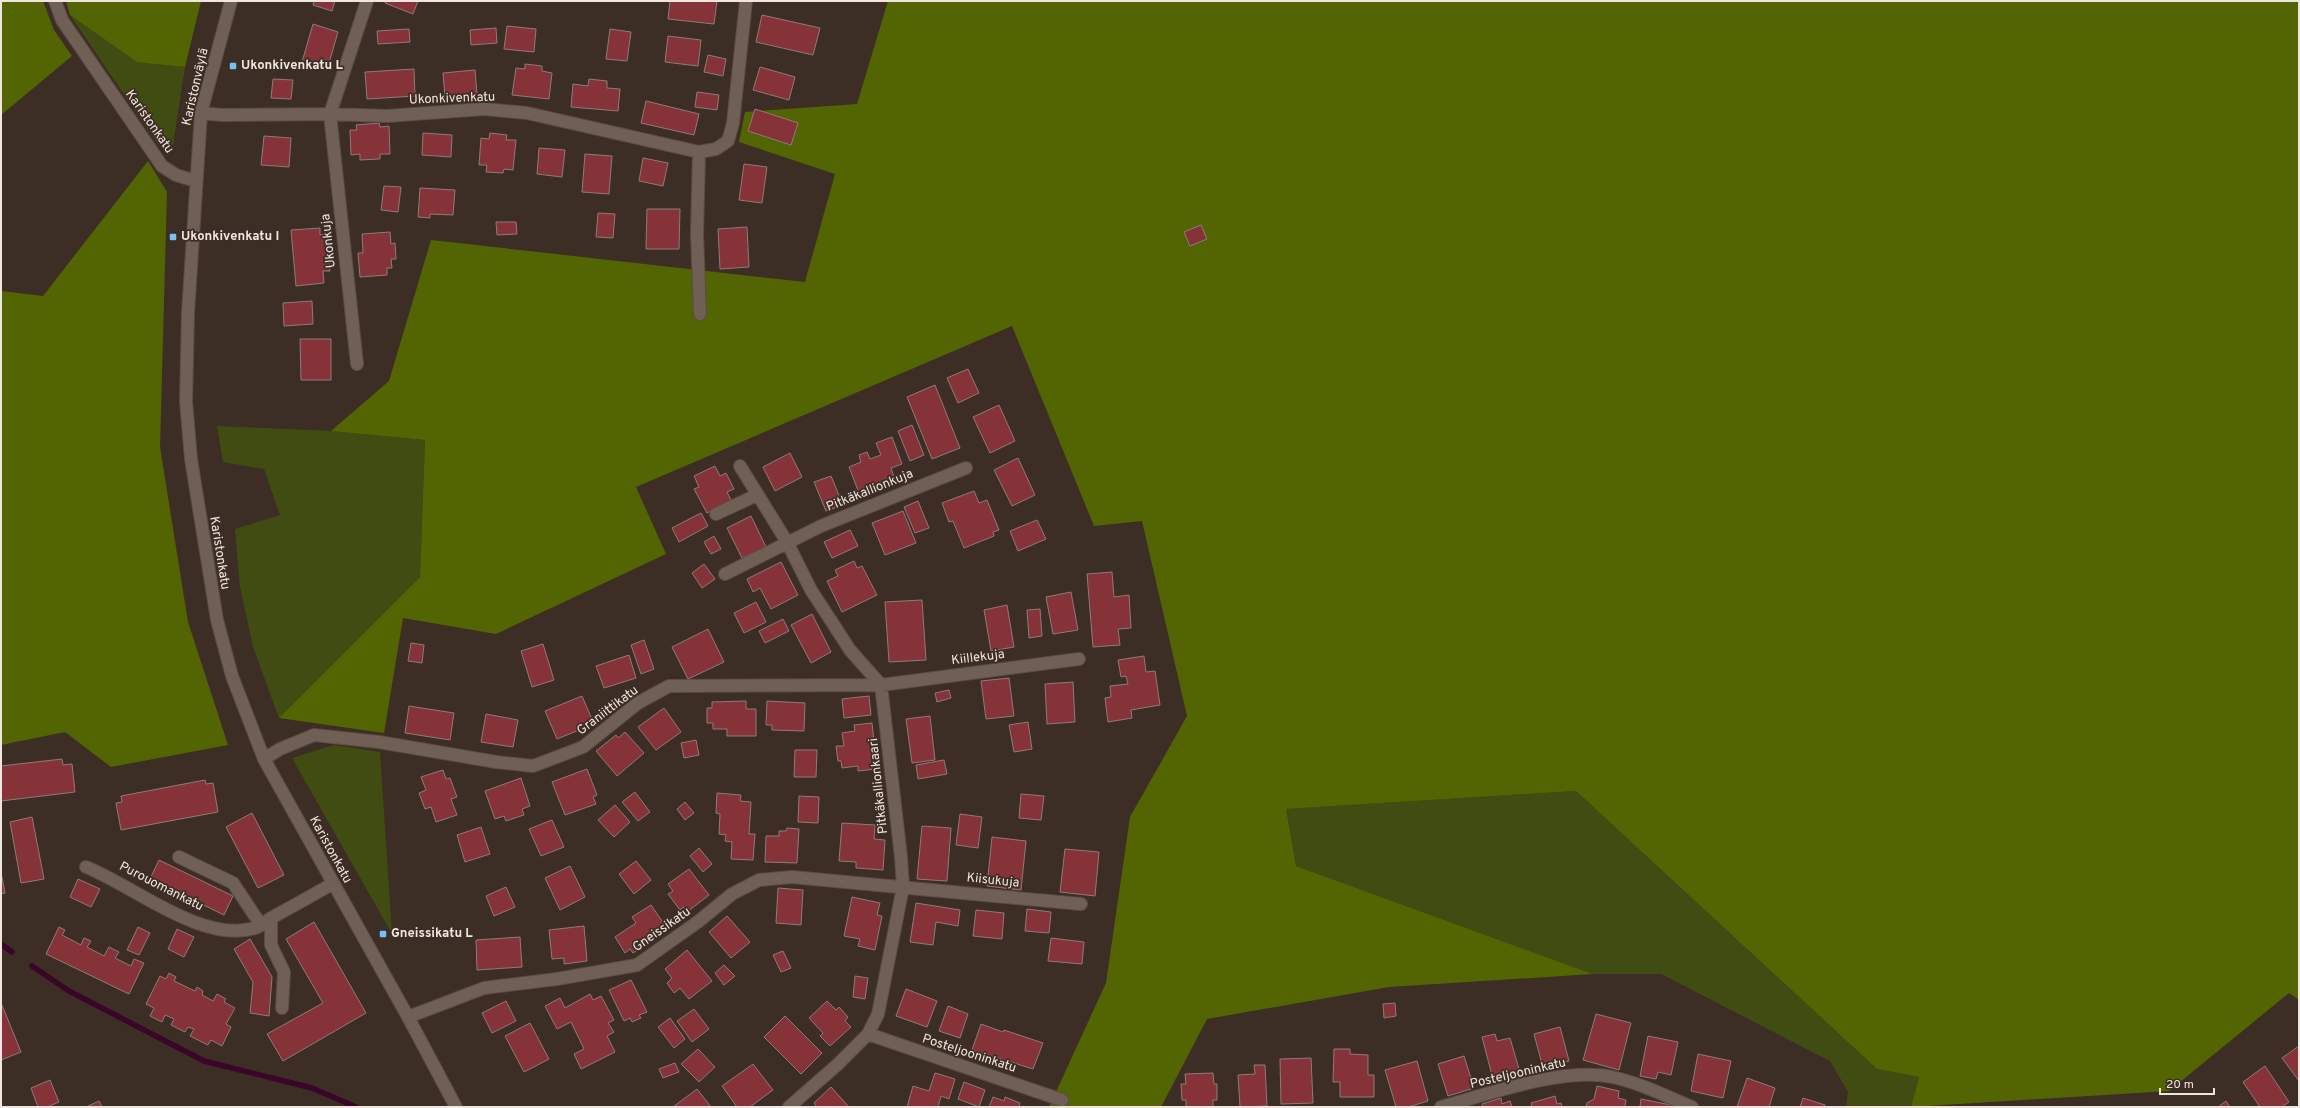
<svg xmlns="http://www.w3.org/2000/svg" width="2300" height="1108" font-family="Overpass,sans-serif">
<rect width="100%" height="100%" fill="#3d2e25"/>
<!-- green -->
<path fill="#404c11" d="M70,15L137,61L185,67L173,145L158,144Z
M217,426L331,431L425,440L420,577L279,718L253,647L240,587L235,529L280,515L264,469L223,462Z
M334,745L380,752L392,934L292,758Z
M1576,791L1877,1069L1919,1077L1911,1107H1846L1848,1092L1830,1061L1661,974H1593L1296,866L1285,809Z"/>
<!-- forest -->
<path fill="#536502" d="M1,1H43L54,30L72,56L1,115Z
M66,1H201L185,67L137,62L70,15Z
M888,1H2299V1000L2289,993L2169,1091L1911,1107L1919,1077L1877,1069L1576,791L1286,809L1296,866L1593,974L1389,987L1207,1019L1161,1107H1049L1106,983L1130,817L1187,716L1142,521L1094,526L1012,326L636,487L666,554L496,634L403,618L384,733L279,718L420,577L425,440L331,431L389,381L431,240L805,282L835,174L739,142L745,112L857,104Z
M148,161L167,192L160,447L188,622L228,745L111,767L65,732L1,745V291L43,296Z"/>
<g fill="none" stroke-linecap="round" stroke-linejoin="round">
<!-- stream -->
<path stroke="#390528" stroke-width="5.5" d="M1,944L12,952
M32,966L69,991L204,1061L312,1088L356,1107"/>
</g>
<!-- building -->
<path fill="#853339" stroke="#8f7a7a" d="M314,1H335L332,11L313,5Z
M386,1H418L413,14L385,3Z
M670,1H717L714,24L668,19Z
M762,15L820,28L813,55L756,42Z
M313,24L338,32L327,70L302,62Z
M507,26L536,29L534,52L504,49Z
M496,28L497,43L471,45L470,30Z
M409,29L410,42L378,44L377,31Z
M610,29L631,32L627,61L606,59Z
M668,36L701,40L698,66L665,62Z
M708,55L726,59L723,76L704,72Z
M525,64L542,66V71L552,73L549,99L512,95L516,68L525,69Z
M760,67L795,77L789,100L753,90Z
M414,69L415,96L367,99L365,72Z
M475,70L477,94L445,97L443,73Z
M273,79L293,80L291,99L271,98Z
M589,79L607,81V88L620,89L618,111L571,107L573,84L588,86Z
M697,92L719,95L717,110L695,107Z
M646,101L699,114L694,135L641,123Z
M755,109L798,123L791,145L748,131Z
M379,123L380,127L389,126L390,154H380V159L360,160V154L351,155L350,130H357L356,125Z
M423,133L452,135L451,157L422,155Z
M490,133L507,135L506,140H516L513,170L504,169L503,173L486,172L487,165H479L481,138L489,139Z
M264,136L291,138L289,167L261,165Z
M539,148L565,150L562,177L537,174Z
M585,154L612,156L609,194L582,192Z
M643,158L668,163L663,186L639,181Z
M744,164L767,167L762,203L739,200Z
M384,186L401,187L398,212L381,210Z
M420,188L455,190L453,215L430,214V218L418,217Z
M647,209H680L679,249H646Z
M598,213L615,214L613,238L596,237Z
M496,222H516L517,234L497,235Z
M1201,225L1207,239L1190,246L1184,232Z
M747,227L749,267L720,269L718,229Z
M320,228V235L326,234L330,271H323L324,283L296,286L291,230Z
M390,232L391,244L395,243L396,259H391L392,268H387V275L360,277L358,253H363L362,234Z
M312,301L313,324L284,326L283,303Z
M300,339H331V380H301Z
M968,369L979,393L958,403L947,378Z
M935,385L960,448L932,459L907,397Z
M999,405L1015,441L990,453L973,417Z
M912,425L924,455L910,461L898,431Z
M892,437L902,464L891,468L895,480L859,493L849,467L861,462L859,455L867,452L870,459L881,455L876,443Z
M790,453L802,477L775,491L763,467Z
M1018,458L1035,495L1012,506L994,470Z
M715,466L720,476L726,473L734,489L727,492L731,500L707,513L694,489L699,487L694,476Z
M831,476L843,505L826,511L814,482Z
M974,491L979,503L987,500L999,530L993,532L994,536L964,548L953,521L949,522L942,503Z
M918,501L929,528L915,533L904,507Z
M903,511L916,543L885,555L872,523Z
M701,513L708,526L679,542L672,528Z
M751,516L766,547L742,558L727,528Z
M1037,520L1046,539L1018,551L1010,531Z
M850,530L858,546L832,558L824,542Z
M714,536L721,549L711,554L704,542Z
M854,561L857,568L862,566L877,595L842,612L827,581L838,576L835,570Z
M781,562L798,595L771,609L760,588L753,592L747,579Z
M704,564L715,579L702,588L692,573Z
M1112,572L1114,597L1129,595L1131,628L1118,629L1120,645L1093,647L1087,574Z
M1071,592L1078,630L1053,634L1046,597Z
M922,600L926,660L889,662L885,602Z
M756,602L766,622L744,633L734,613Z
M1007,605L1014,647L991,651L984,610Z
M1040,609L1042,636L1029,638L1027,610Z
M812,614L831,652L811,663L791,625Z
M783,619L789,631L765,643L759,631Z
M708,629L724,662L688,679L672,647Z
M644,640L654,669L641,674L631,645Z
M411,643L424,645L422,663L408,661Z
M543,644L554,680L532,687L521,651Z
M629,655L636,678L604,688L596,666Z
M1144,656L1146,672L1155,671L1160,705L1131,710L1132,718L1108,722L1105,698L1111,697L1110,686L1128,684L1126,676L1121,677L1118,660Z
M1009,678L1014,716L986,719L981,681Z
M1073,682L1075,722L1047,724L1045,684Z
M949,690L951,698L937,702L935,693Z
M582,696L594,724L557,739L545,711Z
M869,696L871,715L844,718L842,699Z
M746,701V709H756V736H727V729H713V723H707V708H712V702Z
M767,701L805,703L804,731L772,730V725H766Z
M409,706L454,713L450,740L405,733Z
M664,708L681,732L656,750L638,727Z
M486,714L518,720L513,747L481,742Z
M930,716L935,760L912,763L906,719Z
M1028,722L1032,749L1014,752L1009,725Z
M872,723L877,769L858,771V766L842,768L841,761H838L836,746H844L842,733L855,731L854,725Z
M625,732L644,753L617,776L596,751L616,735L618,738Z
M696,740L699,755L684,758L681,743Z
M795,750H817L816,777H794Z
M62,759L63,765L72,764L75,792L1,801V766Z
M944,760L947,774L918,779L916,765Z
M587,769L597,795L593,797L596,804L565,815L552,782Z
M443,770L446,779L450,778L457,797L451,799L457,815L436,822L431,807L425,809L419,793L426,790L421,777Z
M521,778L530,806L522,809L524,815L506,821L504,816L495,819L485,791Z
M205,780L206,784L213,783L218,812L121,830L116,803L122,802L121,796Z
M635,792L650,812L638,821L622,802Z
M717,793L741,795L740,801L751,802L749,834H755L753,860L731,859L732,842L725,841L726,835L719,834L720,814L716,813Z
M1021,794L1044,796L1041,820L1019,818Z
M799,796L819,797L818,823L798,822Z
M685,802L694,813L685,820L677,809Z
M615,805L630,822L614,837L598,820Z
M252,813L284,875L258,888L226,827Z
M960,814L982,817L978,848L956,845Z
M32,817L44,879L21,883L10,822Z
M552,820L564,847L541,856L529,829Z
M842,823L875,825L874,839L885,840L883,870L856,868V862L839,861Z
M922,826L951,828L947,881L917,879Z
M481,827L490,854L465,862L457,835Z
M787,828L799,829L797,863L765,862L766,836H779V831H786Z
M992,837L1026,841L1021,890L987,886Z
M699,848L712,864L703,872L690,856Z
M1065,849L1099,852L1095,896L1060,892Z
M159,860L233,896L224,915L150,879Z
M636,861L651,880L634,894L619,874Z
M570,866L585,897L560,910L545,878Z
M689,869L709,895L687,912L683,907L680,910L668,894L673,891L668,884Z
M1,872L5,893L1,894Z
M78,879L100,889L91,907L70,897Z
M506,887L515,907L494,916L486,896Z
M778,888L803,890L801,925L776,923Z
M852,897L880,903L877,915L882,916L875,950L858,946L860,939L844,936Z
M916,903L960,910L958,926L936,922L933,945L910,942Z
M651,905L664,924L658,928L661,934L633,953L630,949L625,953L615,937L636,923L632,917Z
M1027,909L1051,912L1049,933L1025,931Z
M976,910L1004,913L1002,939L973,936Z
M727,916L750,942L731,958L709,932Z
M314,922L366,1013L283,1061L267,1034L323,1003L286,939Z
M584,926L587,961L564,964V958L552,959L549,930Z
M59,927L65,930L62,935L81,945L84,938L91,941L87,947L104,956L109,947L119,952L115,958L131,966L134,959L144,963L129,994L46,954Z
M138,927L150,933L139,955L127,950Z
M177,929L194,937L184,957L168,949Z
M520,937L522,967L477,970L476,940Z
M1051,938L1084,942L1082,964L1048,961Z
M250,939L272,977L269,1016L250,1013L253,982L234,949Z
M687,950L712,981L689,999L680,988L674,993L667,983L672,978L665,969Z
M783,951L791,968L781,972L773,955Z
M724,965L735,976L724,985L715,973Z
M169,973L176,977L174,981L195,991L197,987L203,991L202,995L213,1001L217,994L226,999L224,1002L235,1008L226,1024L231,1027L222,1046L211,1040L208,1045L190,1036L194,1029L188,1027L185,1032L171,1025L174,1019L165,1015L162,1022L150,1016L154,1008L146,1004L160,976L166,979Z
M855,976L868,978L865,999L853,997Z
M631,980L647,1012L639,1015L641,1018L632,1022L630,1018L624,1021L609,990Z
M906,989L937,1001L927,1027L896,1016Z
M590,994L593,1000L601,996L614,1020L608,1023L614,1032L607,1036L615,1052L581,1069L574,1054L584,1049L571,1022L557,1029L545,1006L560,998L565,1008Z
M506,1001L516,1021L492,1033L482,1013Z
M827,1001L836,1010L839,1007L848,1017L845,1021L851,1027L830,1046L820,1036L823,1033L809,1018Z
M1395,1003L1396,1016L1384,1018L1383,1004Z
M2,1005L21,1052L1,1060V1006Z
M948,1006L968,1014L960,1038L939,1031Z
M694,1009L709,1029L692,1042L677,1021Z
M1596,1014L1631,1023L1619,1070L1583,1060Z
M785,1016L822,1053L801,1074L764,1037Z
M670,1018L685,1039L674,1048L658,1027Z
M530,1023L549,1059L524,1072L505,1036Z
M981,1024L1003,1032L1004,1030L1043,1043L1033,1069L972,1050Z
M1560,1027L1569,1061L1543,1068L1534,1034Z
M1495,1034L1497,1041L1510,1038L1521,1076L1494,1083L1482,1037Z
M1648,1036L1678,1042L1671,1075L1658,1072L1656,1079L1640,1076Z
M2299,1046V1081L2282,1058Z
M698,1049L715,1067L699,1082L681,1064Z
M1334,1049H1350V1054L1368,1055V1075H1374V1097H1340V1082H1333Z
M1698,1054L1731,1061L1723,1098L1691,1091Z
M1464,1056L1474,1088L1448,1096L1438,1064Z
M1311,1058L1313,1103L1281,1104L1280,1059Z
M1417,1061L1428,1101L1408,1107H1396L1385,1070Z
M675,1063L679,1072L663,1078L659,1069Z
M753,1064L773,1090L750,1107H737L722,1086Z
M1254,1065H1265L1267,1106L1240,1107L1238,1075L1255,1074Z
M2265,1066L2289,1102L2282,1107H2260L2243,1082Z
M935,1073L955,1079L949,1099L941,1096L938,1107H907L913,1086L929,1091Z
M1213,1073L1214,1084H1217V1100H1213V1107H1186V1100H1182L1181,1084H1186L1185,1074Z
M1747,1078L1775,1088L1769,1107H1737Z
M50,1080L59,1102L47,1107H38L31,1088Z
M964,1082L985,1090L979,1107L958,1099Z
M1597,1086L1619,1091L1618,1098L1626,1100L1625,1107H1586L1587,1103L1594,1099Z
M831,1087L849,1107H817L814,1103Z
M697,1089L711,1107H673Z
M1555,1096L1557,1104L1561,1103L1562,1107H1532L1531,1103Z
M993,1097L1004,1101L1005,1097L1020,1103L1019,1107H989Z
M1501,1098L1502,1104L1510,1101L1512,1107H1483L1482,1104Z
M1803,1098L1825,1105V1107H1800Z
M1641,1099L1681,1107H1640Z
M99,1101L102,1107H86Z
M2226,1101L2230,1107H2218Z"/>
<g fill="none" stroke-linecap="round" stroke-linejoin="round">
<!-- minor casing -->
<g stroke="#594c45" stroke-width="14">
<path id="minor" d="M55,1L62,20L162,166L176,175L196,181
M231,1L201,113L188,313L186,401L191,459L217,620L232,676L264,759L408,1017L456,1107
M201,113L222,115L330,114L387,116L484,109L527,113L699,152L716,149L728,141L733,123L746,1
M699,152L697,234L700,314
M357,364L330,114L367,1
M740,466L787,542L811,590L850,650L881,685L901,857L903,887L878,1014L868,1034L837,1065L789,1107
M716,514L757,495
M725,574L821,526L966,468
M264,759L280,749L314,735L379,742L496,762L533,766L583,747L638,703L669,686L881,685L1079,659
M179,857L233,883L261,925
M86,867C134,886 202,944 255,928C262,926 267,920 273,917C293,906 313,895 332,884
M271,918V945L284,972L282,1008
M408,1017L484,988L557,979L637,965L699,921L732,894L759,880L792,877L1081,904
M868,1034L1062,1100
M1441,1107C1488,1094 1564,1067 1612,1077C1640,1083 1666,1096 1692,1107"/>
</g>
<!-- minor -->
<use href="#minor" stroke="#705f55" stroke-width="12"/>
</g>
<!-- markers -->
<g fill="#76c0f7" stroke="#3d2e25" stroke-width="1.5">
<rect x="229" y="62" width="8" height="8" rx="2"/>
<rect x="169" y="233" width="8" height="8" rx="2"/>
<rect x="379" y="930" width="8" height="8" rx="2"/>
</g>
<g text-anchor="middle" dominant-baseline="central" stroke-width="3.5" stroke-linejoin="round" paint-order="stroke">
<!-- poi labels -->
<g font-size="13" font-weight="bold" fill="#f0e6e0" stroke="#3d2e25" text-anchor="start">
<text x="241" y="66">Ukonkivenkatu L</text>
<text x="181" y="237">Ukonkivenkatu I</text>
<text x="391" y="934">Gneissikatu L</text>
</g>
<!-- street labels -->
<g font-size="13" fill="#f0e6e0" stroke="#3d2e25">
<text transform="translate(196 87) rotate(-77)">Karistonväylä</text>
<text transform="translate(452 99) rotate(-2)">Ukonkivenkatu</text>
<text transform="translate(149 122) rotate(55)">Karistonkatu</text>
<text transform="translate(329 241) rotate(-96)">Ukonkuja</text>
<text transform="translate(870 491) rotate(-22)">Pitkäkallionkuja</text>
<text transform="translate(219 553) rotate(81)">Karistonkatu</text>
<text transform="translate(978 658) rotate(-7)">Kiillekuja</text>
<text transform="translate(608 711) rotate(-37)">Graniittikatu</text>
<text transform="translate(879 786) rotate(-96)">Pitkäkallionkaari</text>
<text transform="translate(330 850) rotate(61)">Karistonkatu</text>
<text transform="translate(993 881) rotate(6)">Kiisukuja</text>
<text transform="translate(161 887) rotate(27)">Purouomankatu</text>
<text transform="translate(662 930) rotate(-35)">Gneissikatu</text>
<text transform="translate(969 1054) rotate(18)">Posteljooninkatu</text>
<text transform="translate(1518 1074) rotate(-13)">Posteljooninkatu</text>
</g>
</g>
<!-- border -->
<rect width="2300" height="1108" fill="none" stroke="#f0e6e0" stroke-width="4"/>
<!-- scale -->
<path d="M2160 1088v6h54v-6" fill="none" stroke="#f0e6e0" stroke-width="2"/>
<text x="2166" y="1088" font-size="12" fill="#f0e6e0" stroke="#3d2e25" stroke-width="3" paint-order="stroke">20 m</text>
</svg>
